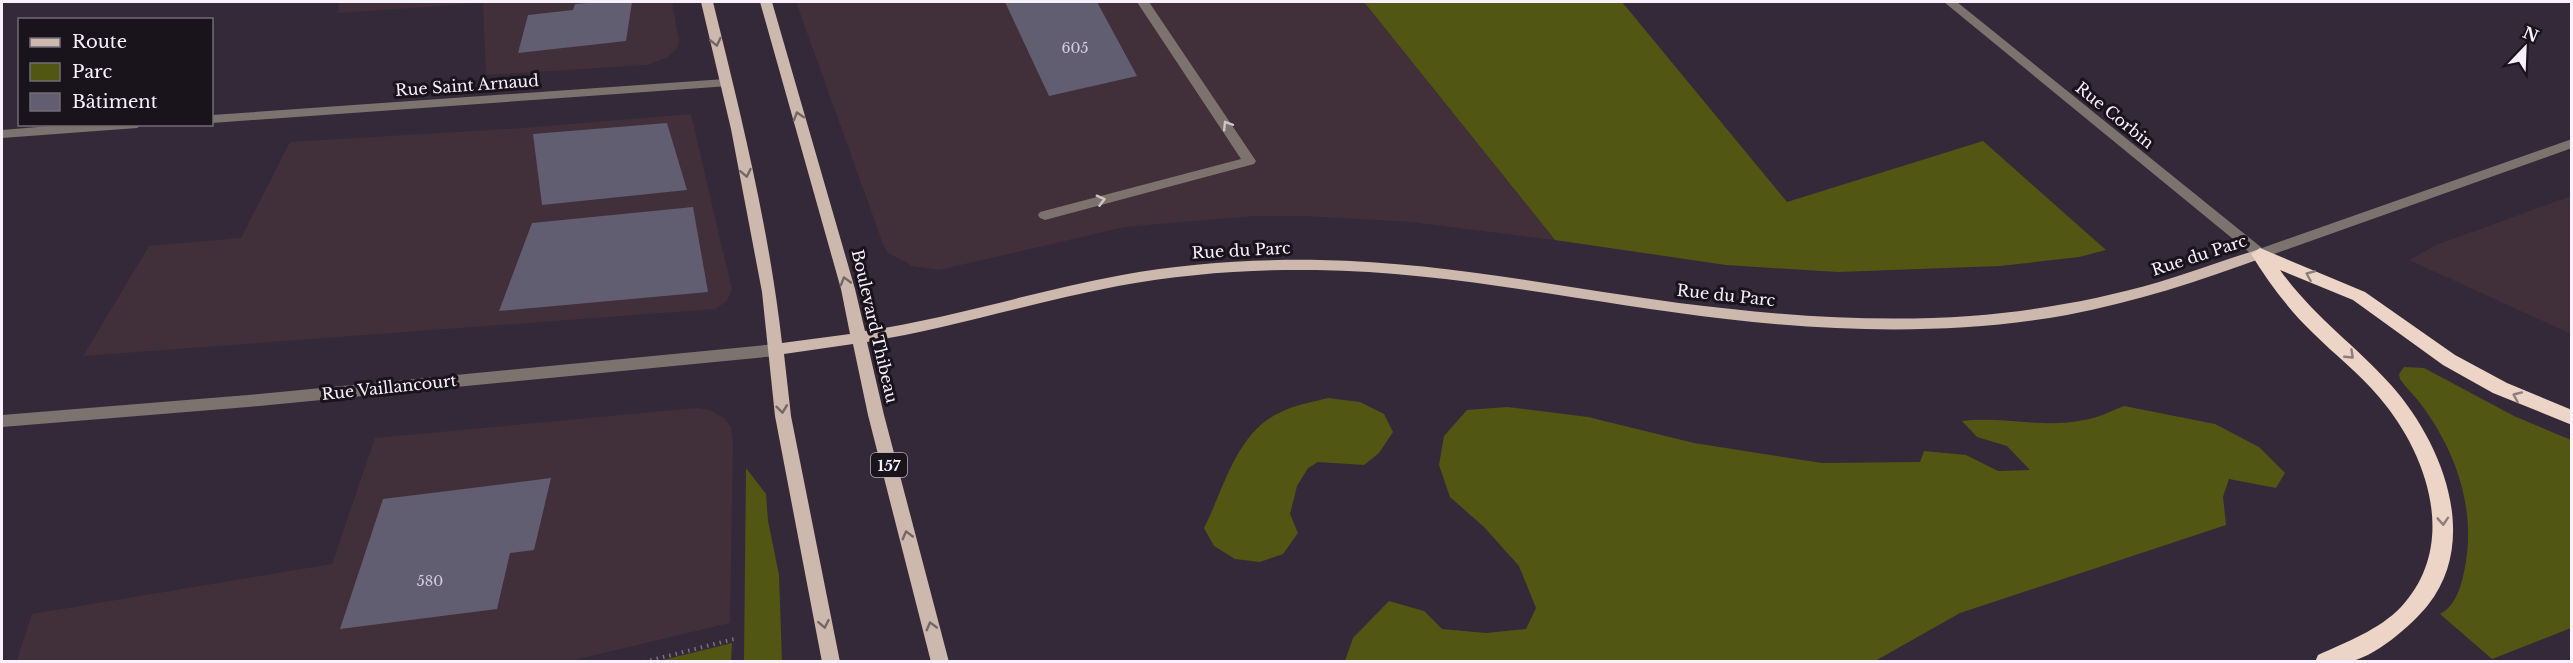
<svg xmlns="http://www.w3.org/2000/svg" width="2573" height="663" font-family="'Libre Baskerville',serif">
<rect width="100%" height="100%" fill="#342939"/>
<!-- commercial -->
<path fill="#412f39" d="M339,2H672L679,42L677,48L668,57L647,65L486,75L483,3L338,13Z
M796,2H1364L1555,240L1411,222L1304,216H1255L1125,227L939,270L912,266L888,253L883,244Z
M691,114L732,290L727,301L715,309L83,356L149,246L241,238L290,142L524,128Z
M2571,196V334L2409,260L2436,245Z
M697,408L710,410L724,418L731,427L733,443L730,623L566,662H16L32,614L332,564L375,438Z"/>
<!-- green -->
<path fill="#515613" d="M1364,2H1622L1787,202L1983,141L2106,250L2079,257L2000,266L1838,272L1726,265L1555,240Z
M2404,367L2424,368L2514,416L2571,440V628L2492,659L2440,614C2455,607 2461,587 2464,572C2477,513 2458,455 2423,407C2416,397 2407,389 2400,379L2399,374Z
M1328,398L1360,402L1384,414L1393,432L1379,453L1364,465L1318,462L1308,468L1297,486L1290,514L1298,533L1283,554L1260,562L1235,559L1214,546L1204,528C1224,489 1236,433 1279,413C1294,405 1312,402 1328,398Z
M2124,406L2215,424L2259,447L2285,473L2276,488L2229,479L2223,497L2226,525L1960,613L1875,661H1345L1353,638L1389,601L1424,611L1442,629L1486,633L1526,629L1536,608L1519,566L1484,527L1450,497L1439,465L1444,436L1467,410L1507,407L1588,417L1694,443L1822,463L1920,462L1924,451L1966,455L1998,471L2030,470L2007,446L1977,437L1962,421C2002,416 2044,429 2084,420C2098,418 2111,411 2124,406Z
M746,468L766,494L768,521L779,575L782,661H744Z
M732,643L731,661H659Z"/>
<!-- building -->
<path fill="#625e72" d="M601,2H632L626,41L518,53L528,15L573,10L575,4Z
M1005,2H1097L1137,76L1049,96Z
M667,123L687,190L542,205L533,134Z
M693,207L708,292L499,311L532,223Z
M551,478L534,550L510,553L497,609L340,629L383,499Z"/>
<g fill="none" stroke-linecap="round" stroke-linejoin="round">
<!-- path -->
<path stroke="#7a707f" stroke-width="4" stroke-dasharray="1.5 5" stroke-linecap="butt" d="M644,662L738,638"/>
<!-- minor -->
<path fill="#7d736e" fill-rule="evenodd" d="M1137,2H1149L1256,161L1254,164L1045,220L1040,218L1038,215L1040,212L1241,159Z
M1944,2H1957L2262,248L2572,139V148L2260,259L2255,257Z
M725,79L729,80V86L212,123V115Z
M74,124H143L137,128L2,138V130Z
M776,344L784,350L776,356L248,407L2,427V415L248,395Z"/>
<!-- major -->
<path fill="#cdb8ad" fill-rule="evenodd" d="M701,2H713C741,115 769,228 782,343L850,334L841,289L760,2H772L855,289L865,331C952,318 1035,291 1122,275C1187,263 1254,259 1320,260C1441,262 1560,287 1679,303C1775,315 1873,323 1970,316C2034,311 2097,300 2159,282C2193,272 2226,259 2260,249L2267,254L2265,257C2200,281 2135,302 2067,315C1955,335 1839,332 1726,319C1589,303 1454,272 1316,270C1250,269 1183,274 1118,286C1034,302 952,328 867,342L884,415L949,662H931L868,415L853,344L784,354L791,416L840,662H822L775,416L762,292L731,129Z"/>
<!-- highway -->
<path fill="#ecd4c6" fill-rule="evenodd" d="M2260,248L2365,292L2455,355L2507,383L2572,410V425L2493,393L2443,365L2353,300L2280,270C2314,317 2353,343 2391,385C2441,441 2481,538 2428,605C2412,625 2373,659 2347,662C2337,663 2326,662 2315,662L2318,655C2346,642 2379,630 2401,607C2459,545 2428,454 2379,397C2359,373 2335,355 2313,333C2289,310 2268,282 2251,254Z"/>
</g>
<!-- one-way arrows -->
<defs><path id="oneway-chevron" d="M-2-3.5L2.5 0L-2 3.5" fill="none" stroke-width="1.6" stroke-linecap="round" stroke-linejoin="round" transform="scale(1.5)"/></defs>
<g stroke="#736664">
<use href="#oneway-chevron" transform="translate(716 42) rotate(77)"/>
<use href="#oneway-chevron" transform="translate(798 116) rotate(-107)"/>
<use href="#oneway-chevron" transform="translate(746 173) rotate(79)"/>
<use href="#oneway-chevron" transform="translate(845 281) rotate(-106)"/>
<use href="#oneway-chevron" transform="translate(782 409) rotate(83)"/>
<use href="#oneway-chevron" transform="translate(907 535) rotate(-105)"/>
<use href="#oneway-chevron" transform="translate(824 624) rotate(79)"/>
<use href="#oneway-chevron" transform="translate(931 626) rotate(-105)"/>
</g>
<g stroke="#cdc5ca">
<use href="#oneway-chevron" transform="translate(1227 125) rotate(-122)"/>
<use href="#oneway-chevron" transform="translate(1101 200) rotate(-15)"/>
</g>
<g stroke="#8d7e79">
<use href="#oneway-chevron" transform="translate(2310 275) rotate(-157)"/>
<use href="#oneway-chevron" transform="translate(2350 355) rotate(43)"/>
<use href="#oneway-chevron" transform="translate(2517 396) rotate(-156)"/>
<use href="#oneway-chevron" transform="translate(2443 521) rotate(86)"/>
</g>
<g text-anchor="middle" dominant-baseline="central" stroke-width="6" stroke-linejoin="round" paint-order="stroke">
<!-- number labels -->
<g font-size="14" fill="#d2ccda">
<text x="1075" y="48">605</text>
<text x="430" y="581">580</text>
</g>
<!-- shield labels -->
<rect fill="#19141b" stroke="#b5afb8" stroke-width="1.5" x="871" y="453" width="36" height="24" rx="4.5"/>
<g font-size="15" font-weight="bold" fill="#f8f1fc">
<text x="889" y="465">157</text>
</g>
<!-- street labels -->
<g font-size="16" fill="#f8f1fc" stroke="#19141b">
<text transform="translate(467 85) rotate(-4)">Rue Saint Arnaud</text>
<text transform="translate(2115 115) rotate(39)">Rue Corbin</text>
<text transform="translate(1241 250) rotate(-3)">Rue du Parc</text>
<text transform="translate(2199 255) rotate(-18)">Rue du Parc</text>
<text transform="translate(1726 295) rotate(6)">Rue du Parc</text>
<text transform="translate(875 326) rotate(77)">Boulevard Thibeau</text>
<text transform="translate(389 387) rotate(-6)">Rue Vaillancourt</text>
</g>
</g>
<!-- border -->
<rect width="2573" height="663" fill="none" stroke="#f8f1fc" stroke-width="6"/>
<!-- legend -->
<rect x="18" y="18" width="195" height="108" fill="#19141b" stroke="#726c75" stroke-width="1.5"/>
<rect x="30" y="38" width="30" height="9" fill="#cdb8ad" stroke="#726c75" stroke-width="1.5"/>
<text x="72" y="48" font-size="18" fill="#f8f1fc">Route</text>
<rect x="30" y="63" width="30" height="18" fill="#515613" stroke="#726c75" stroke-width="1.5"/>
<text x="72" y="78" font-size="18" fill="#f8f1fc">Parc</text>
<rect x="30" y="93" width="30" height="18" fill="#625e72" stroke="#726c75" stroke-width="1.5"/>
<text x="72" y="108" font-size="18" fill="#f8f1fc">Bâtiment</text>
<!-- north arrow -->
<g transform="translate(2525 48) rotate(23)" stroke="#19141b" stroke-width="4.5" paint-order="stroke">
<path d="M0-4.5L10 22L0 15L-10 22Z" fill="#f8f1fc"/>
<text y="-9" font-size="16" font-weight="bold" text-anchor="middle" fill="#f8f1fc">N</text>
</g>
</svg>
